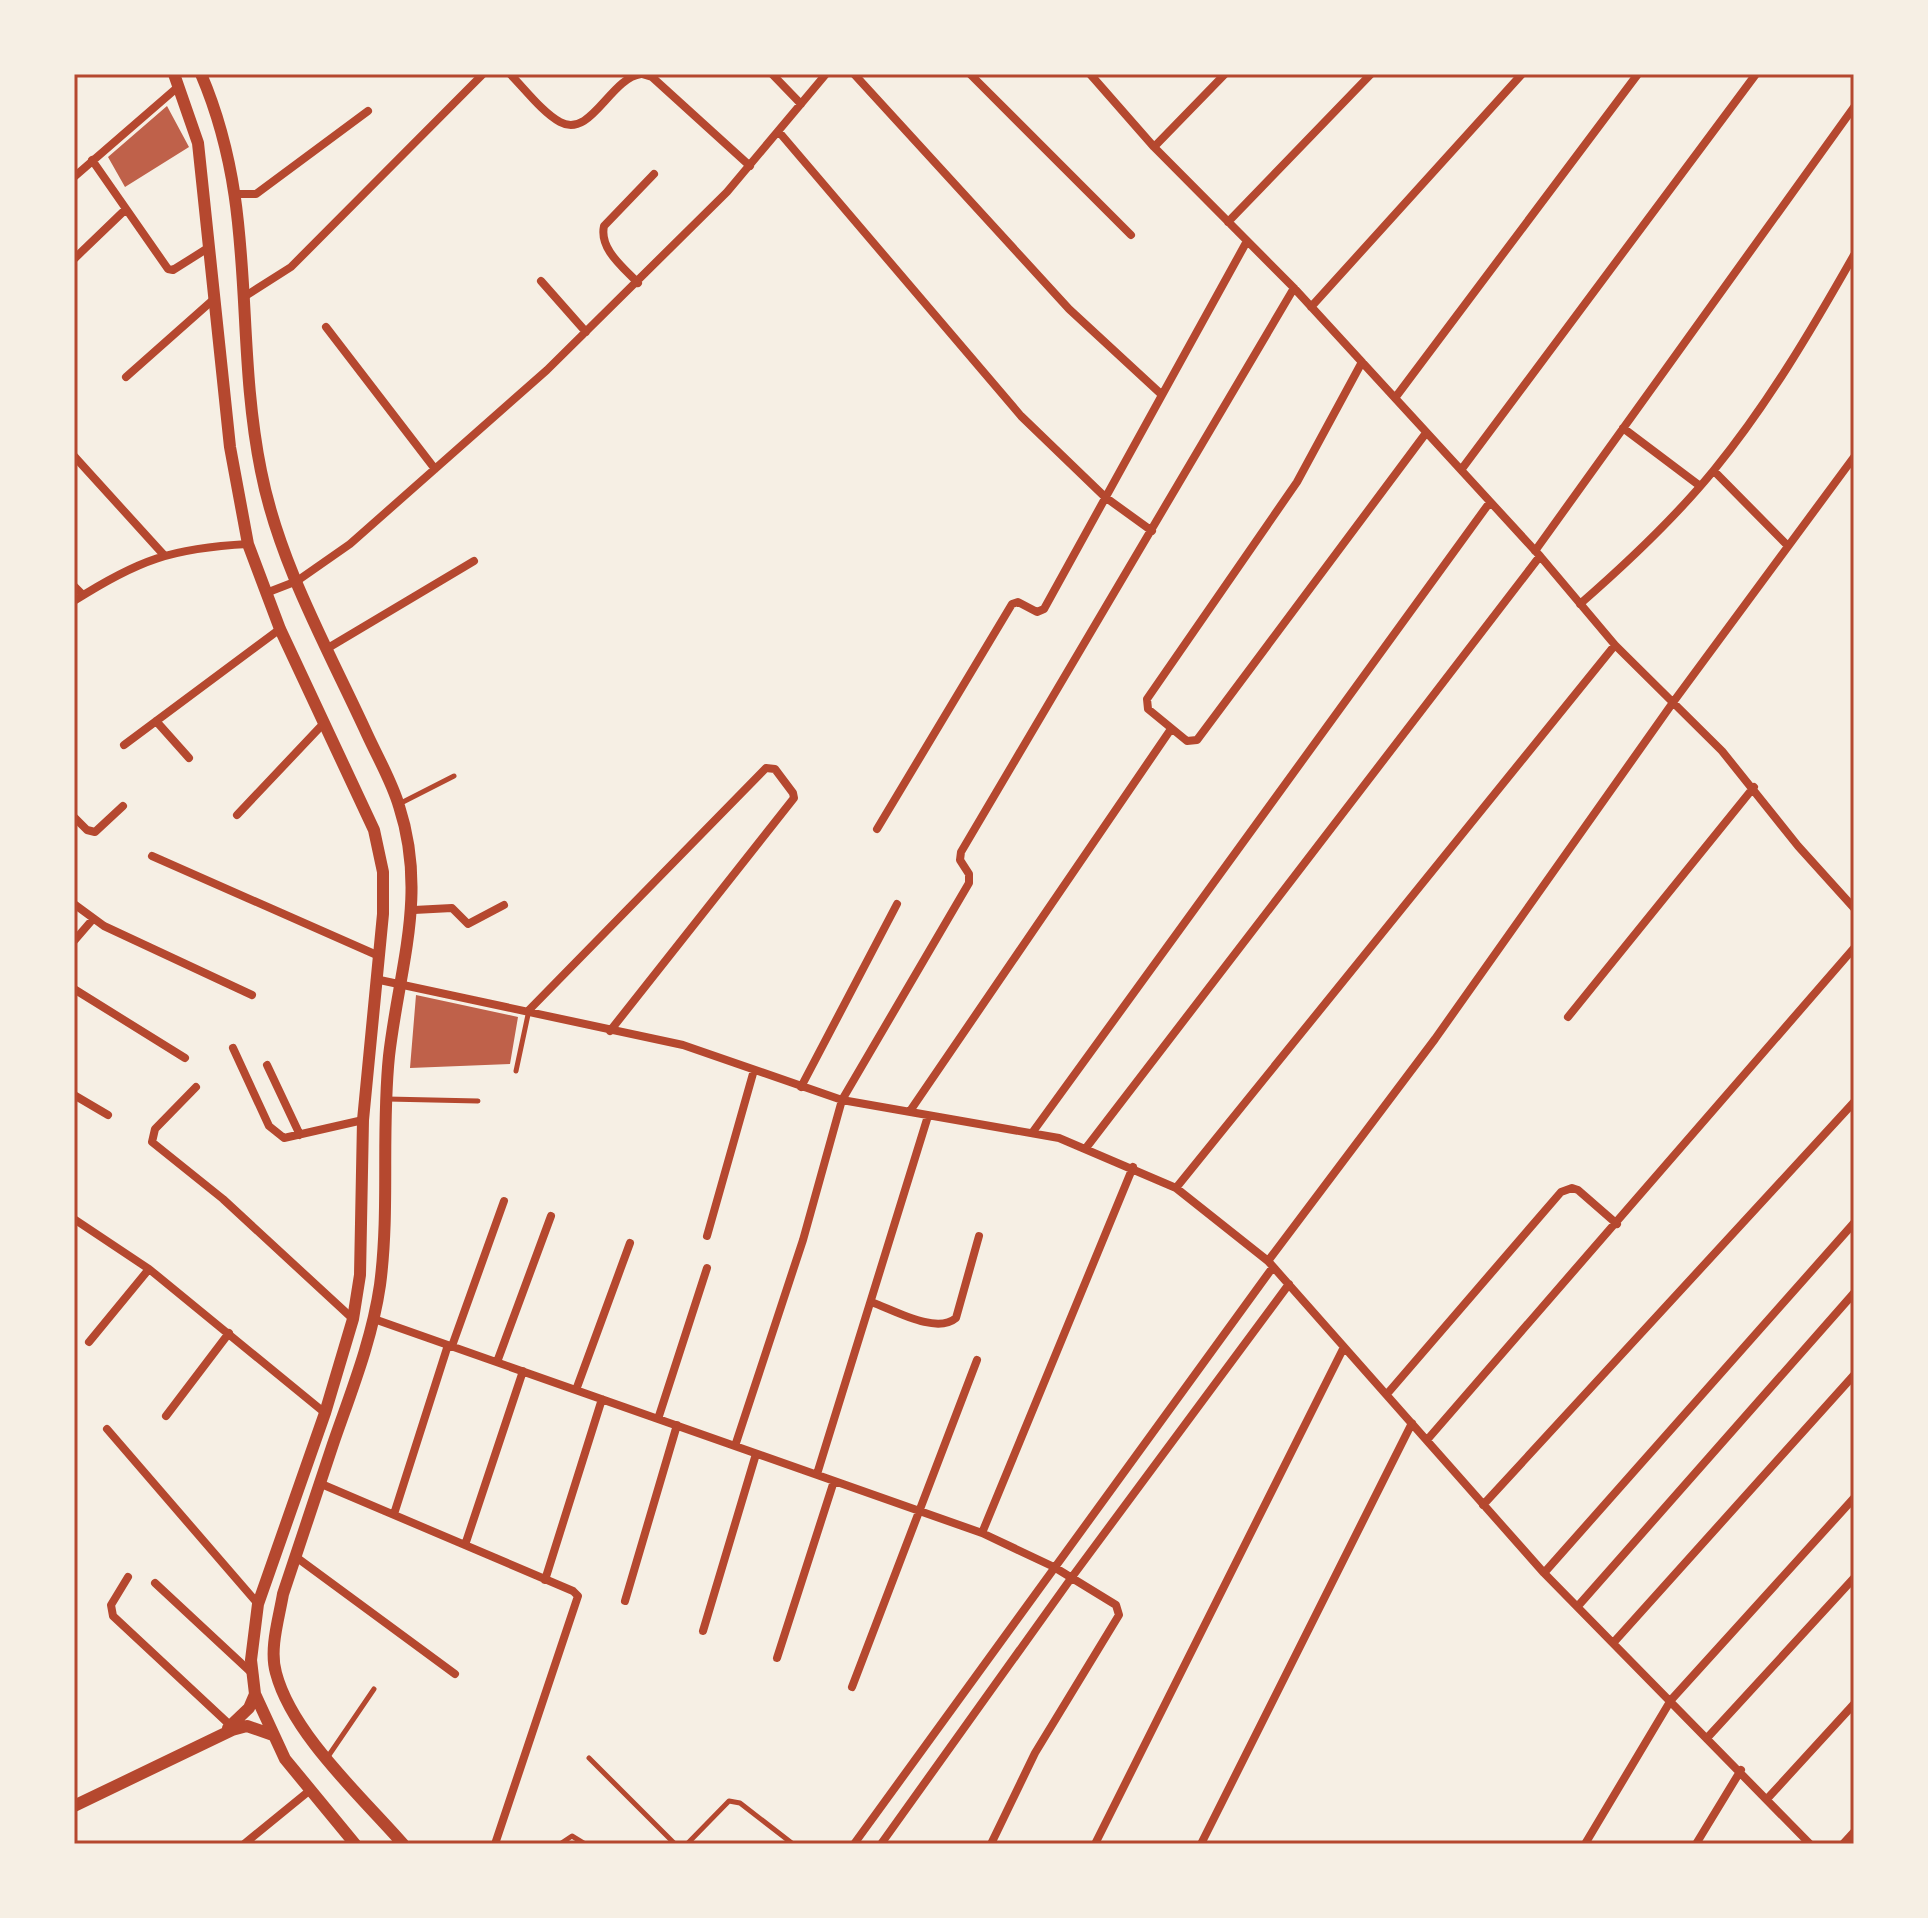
<svg xmlns="http://www.w3.org/2000/svg" width="1928" height="1918" font-family="'Alegreya Sans',sans-serif">
<rect width="100%" height="100%" fill="#f6efe4"/>
<!-- building -->
<path fill="#bf614a" d="M167,106L189,147L125,187L108,157Z
M416,995L518,1017L510,1064L410,1068Z"/>
<g fill="none" stroke-linecap="round" stroke-linejoin="round">
<!-- service -->
<path stroke="#b5482f" stroke-width="5" d="M399,804L454,776
M516,1071L529,1010
M387,1099L478,1101
M327,1758L374,1689
M589,1758L675,1844
M560,1844L572,1836L585,1844
M687,1844L729,1801L740,1803L793,1844"/>
<!-- minor -->
<path stroke="#b5482f" stroke-width="8" d="M510,74C525,89 542,112 560,122C591,139 610,78 641,74
M642,74L652,77L750,166
M772,74L801,104
M854,74L1069,309L1161,394
M970,74L1131,235
M1090,74L1154,147L1294,288L1540,556L1615,645L1722,751L1798,846L1854,908
M779,132L1021,416L1105,497L1152,531
M1154,147L1225,74
M92,160L168,269L173,270L208,248
M74,177L179,86
M237,194H256L368,111
M1228,222L1371,74
M74,259L126,209
M541,281L586,332
M638,283C623,267 599,249 604,226L654,174
M244,297L291,267L483,74
M1311,307L1522,74
M326,327L435,469
M1362,362L1297,482L1147,699L1148,709L1187,741L1197,740L1426,433
M126,377L214,299
M1395,398L1638,74
M1623,428L1700,486
M74,456L163,554
M1461,470L1756,74
M1714,471L1788,546
M1535,551L1854,107
M74,586L83,595
M266,593L297,581L350,544L547,370L727,192L826,74
M74,601C138,560 172,548 248,544
M1580,604C1627,563 1674,519 1714,470C1768,404 1812,329 1854,255
M328,648L474,561
M156,721L189,758
M124,745L280,629
M237,815L324,723
M74,817L87,830L95,832L123,806
M877,829L1012,604L1018,602L1037,612L1044,609L1247,241
M152,856L379,956
M74,904L104,926L252,995
M414,910L452,908L468,924L504,905
M74,941L93,919
M375,979L683,1045L842,1100L1059,1138L1176,1188L1268,1261L1544,1573L1810,1844
M74,989L185,1058
M529,1010L766,768L775,769L793,793L794,798L610,1031
M1568,1017L1754,787
M233,1048L269,1126L284,1138L363,1120
M267,1065L300,1135
M196,1087L155,1129L152,1142L223,1199L353,1319
M801,1087L897,904
M74,1095L108,1115
M910,1111L1171,729
M1032,1133L1490,502
M1086,1148L1540,556
M1176,1188L1615,645
M74,1219L149,1269L325,1413
M707,1236L754,1070
M1268,1261L1435,1039L1674,701L1854,457
M871,1302C892,1309 936,1335 956,1318L979,1236
M374,1319L982,1533L1054,1567L1116,1605L1119,1615L1035,1753L991,1844
M89,1342L149,1269
M452,1346L504,1201
M497,1362L551,1216
M576,1390L630,1243
M1387,1394L1561,1192L1572,1188L1578,1190L1617,1224
M166,1416L229,1333
M658,1419L707,1268
M107,1429L258,1604
M1427,1440L1854,948
M735,1446L803,1240L842,1100L969,883V874L960,860L961,852L1294,288
M817,1474L928,1116
M319,1483L573,1591L578,1596L495,1844
M1483,1505L1854,1102
M394,1514L448,1345
M982,1533L1133,1167
M465,1545L523,1371
M296,1557L455,1674
M1544,1573L1854,1223
M128,1577L111,1605L113,1616L231,1726
M545,1580L602,1399
M155,1583L254,1675
M625,1601L677,1425
M1578,1606L1854,1293
M703,1631L756,1454
M1614,1642L1854,1375
M777,1658L834,1481
M852,1687L977,1360
M1708,1737L1854,1578
M1767,1799L1854,1704
M244,1844L309,1791
M854,1844L1273,1267
M881,1844L1072,1577L1289,1284
M1095,1844L1344,1347
M1201,1844L1412,1423
M1585,1844L1671,1700L1854,1498
M1696,1844L1741,1770
M1843,1844L1854,1832"/>
<!-- tertiary -->
<path stroke="#b5482f" stroke-width="12" d="M174,74L198,143L230,447L248,544L280,629L374,830L383,872V914L363,1120L360,1275L353,1319L325,1413L258,1604L251,1660L255,1694L285,1759L355,1844
M201,74C259,209 233,332 261,471C279,563 328,649 367,734C378,758 392,782 399,806C428,895 399,968 389,1056C381,1132 390,1209 380,1285C372,1340 351,1392 333,1444C316,1494 300,1544 283,1594C279,1618 269,1649 276,1673C292,1734 362,1797 403,1844
M228,1728L249,1708L255,1694
M74,1806L232,1730L247,1726L273,1735"/>
</g>
<!-- border -->
<rect width="1928" height="1918" fill="none" stroke="#f6efe4" stroke-width="152"/>
<rect x="76" y="76" width="1776" height="1766" fill="none" stroke="#b5482f" stroke-width="3"/>
</svg>
